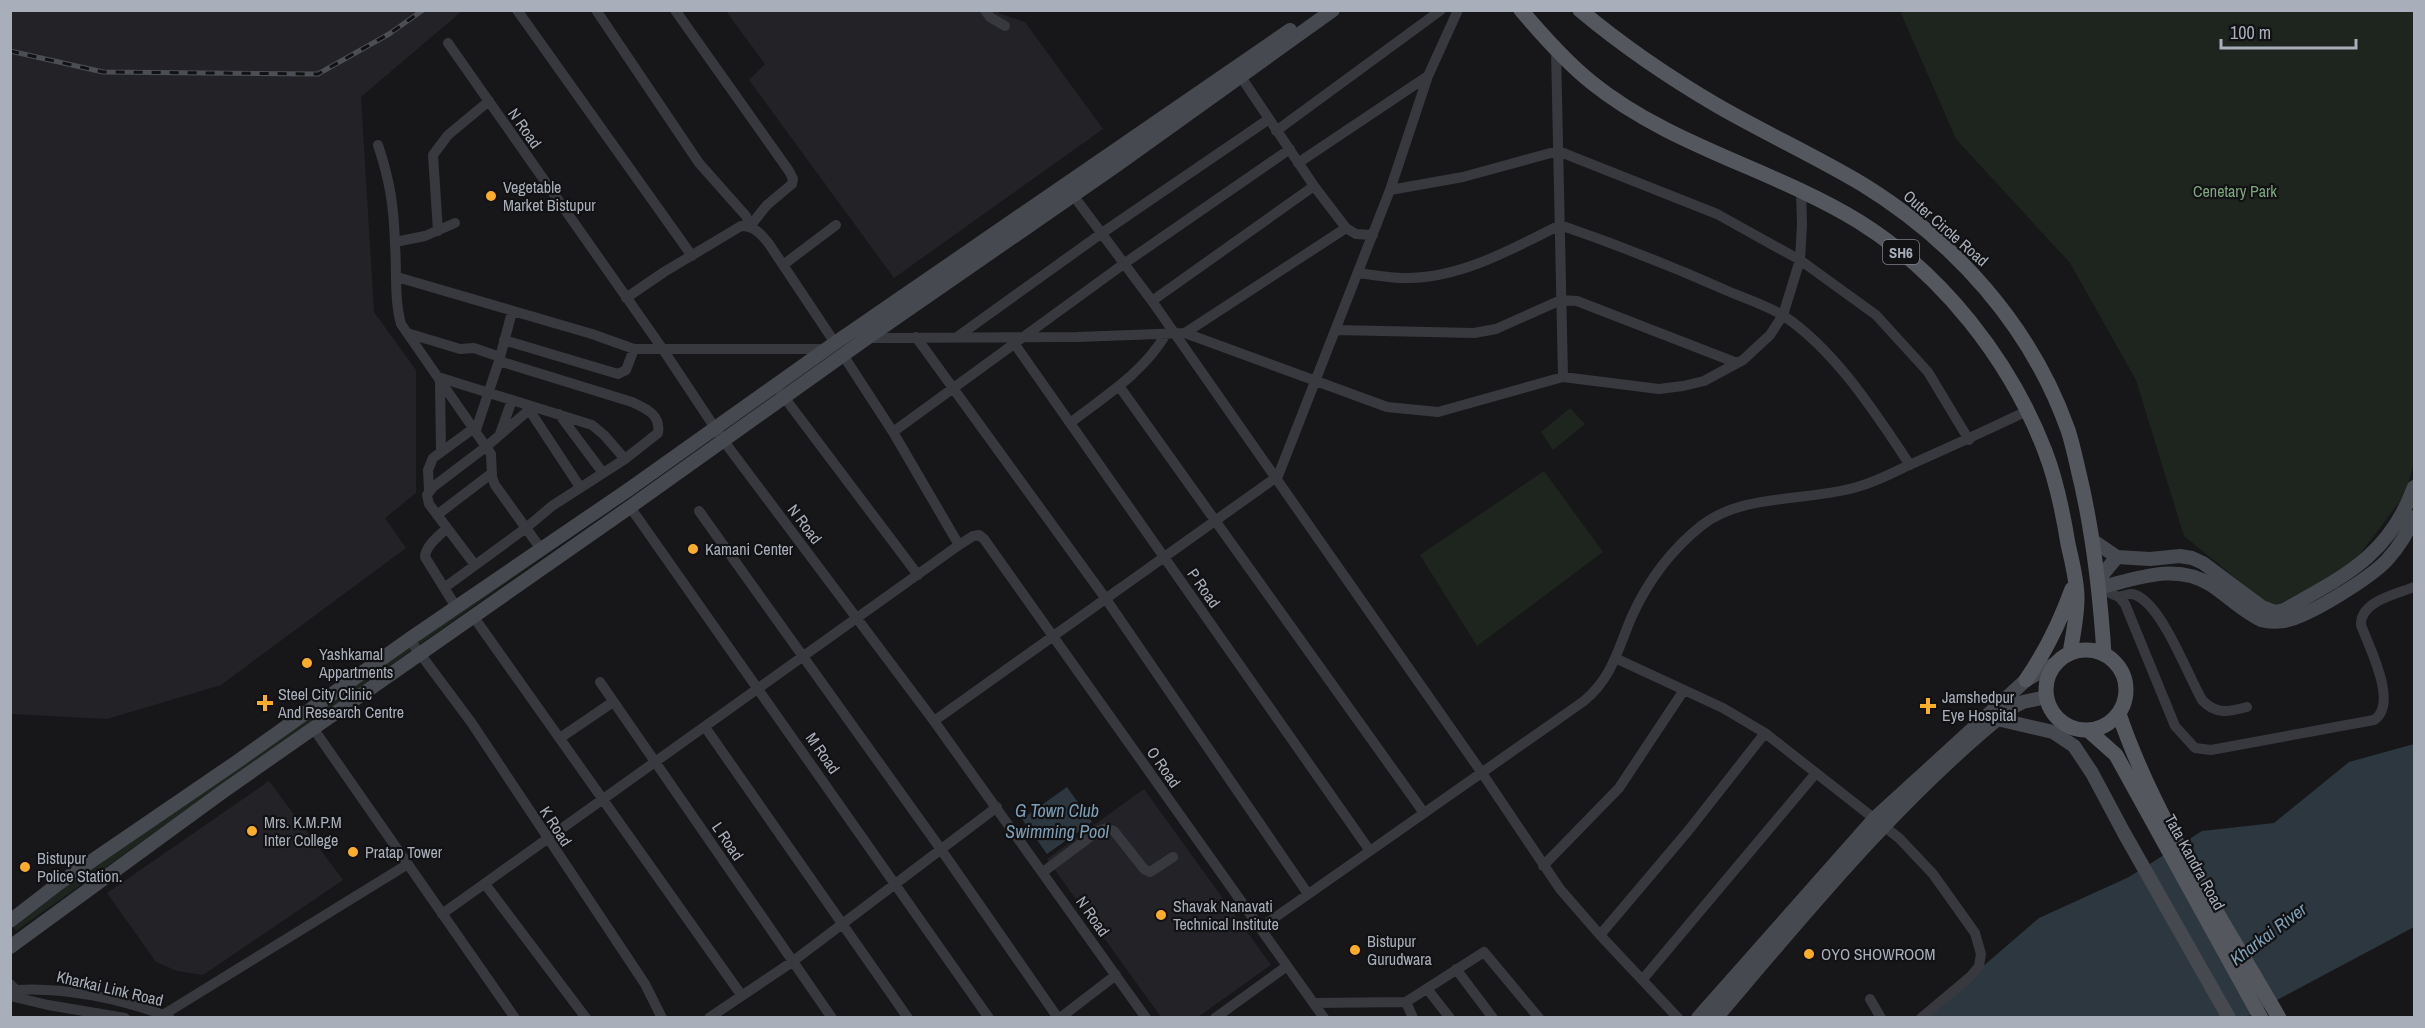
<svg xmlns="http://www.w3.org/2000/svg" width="2425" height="1028" font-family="'Archivo Narrow',sans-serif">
<rect width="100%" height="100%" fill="#17171a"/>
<!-- built -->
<path fill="#232327" d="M11,10L462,11L361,97L374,312L416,370V493L385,518L406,548L221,685L107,719L11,714Z
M726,11H998L1001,14L1025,22L1103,129L894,278L749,80L765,64Z
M269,781L343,880L203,975L177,971L156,962L107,893Z
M1144,789L1271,965L1198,1017H1161L1047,859Z"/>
<!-- green -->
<path fill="#1d251e" d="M1900,11H2414V463L2405,495L2351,566L2272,608L2184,536L2136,380L2070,263L1956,139Z
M1570,408L1585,424L1553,450L1541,432Z
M710,433L712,437L16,931L12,925Z
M1544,471L1603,552L1477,646L1420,555Z"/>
<!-- water -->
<path fill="#2c373f" d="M2414,744V927L2279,999L2247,1017L1923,1018L2039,918L2129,877L2202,831L2274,823L2349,762Z
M1067,787L1092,822L1047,854L1022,819Z"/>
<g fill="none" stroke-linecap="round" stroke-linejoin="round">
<!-- street -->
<path stroke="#38393f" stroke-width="10" d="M517,10L692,256
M596,10L699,163L746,216L750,226
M675,10L789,171L793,179L792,184L767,205L750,226
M985,10L990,17L1005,26
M448,43L662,348L723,440L934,721L1146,1018
M1556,50L1563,377
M1237,71L1314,186L1346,228
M1276,131L1441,10
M378,145C390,181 394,207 395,245C397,271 394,299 401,324L491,454L492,477L495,485L541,549
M1298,163L1428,76
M1390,190L1463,177L1558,151L1717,214L1800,260L1876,315L1928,372L1969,440
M1070,191L1152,301L1482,773L1560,889L1600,935L1678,1018
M438,231L433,155L448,135L489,101
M395,242L425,236L455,223
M783,265L836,225
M1358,273C1375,275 1392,279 1409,278C1463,277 1512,249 1560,225C1618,245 1674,267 1730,292C1747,299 1768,306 1784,316C1836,351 1876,414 1910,465
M397,277L592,334L634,349H826
M626,298L664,272L741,226C755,226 761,234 769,244L835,343
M1152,301L1314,186
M1336,330L1474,333L1496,329L1561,300L1577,301L1737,363
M407,333L460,349L474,348L500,357
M1185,333L1346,228L1356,234L1373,235
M916,337L1106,599L1308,894
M957,337L1102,233L1269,119
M868,338L1077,337L1185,333L1387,407L1438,412L1563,377L1659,389L1683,386L1704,381L1743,360L1770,335L1783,315L1800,260L1802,224L1801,190
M504,340L618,374L626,370L634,349
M1014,343L1370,851
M843,355L893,432L959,545
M438,377L592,425L604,435L625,459
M440,381L441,452
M1119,386L1424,813
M781,393L918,575
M526,405L580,487
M559,414L603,473
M1070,423C1105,396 1143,373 1166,334
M476,430L499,361L512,312
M893,432L1125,263L1290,149
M500,434L512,400
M429,490L428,470L433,458L474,428
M630,507L989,1018
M699,511L940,848L1058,1018
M437,515L492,473
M447,528C439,536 426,545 425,557L456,607
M475,565L429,504L427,495L433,487L487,446L529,410
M444,588L526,528L552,506L625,459L658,433C661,415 647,409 632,402L499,361
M2098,588L2119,597L2125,604L2175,726L2195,748L2211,750L2374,720C2399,704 2369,647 2361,625C2360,601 2397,594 2414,587
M2119,597C2127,594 2133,592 2141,598C2165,614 2187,673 2202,700C2216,715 2228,712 2247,707
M473,616L742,996
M409,639L471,722L645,984L662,1018
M1615,658L1723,708L1765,733L1899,838L1933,874L1975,933L1981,954L1979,966L1971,976L1921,1018
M600,682L832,1018
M934,721L1278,476L1390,190L1428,76L1458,10
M705,727L908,1018
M313,728L515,1018
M560,738L613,702
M1543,866L1619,788L1684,690
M1043,872L1098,831L1107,828L1114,831L1144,869L1150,872L1173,857
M485,884L586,1018
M442,914L959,545L973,536L979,535L984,539L1324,1018
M1260,928L1584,701C1613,677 1618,648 1632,616C1648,581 1671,550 1701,526C1742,493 1807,502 1857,487C1875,482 1891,474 1907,466C1948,448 1987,430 2027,411
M1600,935L1688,831L1765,733
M1456,969L1493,1018
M1643,979L1816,773
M10,984L16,990C66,987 122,999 169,1017
M1428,990L1450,1018
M10,996L48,1005L125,1018
M1870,999L1881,1018
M1406,1002L1413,1018
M1314,1003L1406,1002L1484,952L1539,1018
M163,1015L408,864
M709,1018L792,962L997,807
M1060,1018L1116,975
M1215,1018L1287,966"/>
<!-- secondary -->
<path stroke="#46494f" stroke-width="14" d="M2092,540L2117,557L2150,559L2180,556L2192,558L2203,563L2262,607L2275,612L2284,610C2344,576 2389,556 2414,487
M2098,580L2117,557
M2098,588C2136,579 2176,562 2211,585C2228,596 2242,611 2261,620C2268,622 2276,622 2284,621C2308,617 2370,578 2387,560C2398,548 2408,532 2414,517
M1997,719L2053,732L2074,746L2092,773L2124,833L2229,1018
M10,921L58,884L238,761L411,638L628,490L835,343L1290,30
M10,947L225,790L630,507L867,338L1117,165L1333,10
M1698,1018L1875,818L2026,680L2056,663
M1716,1018C1808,910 1900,797 2011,708L2023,702L2046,697"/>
<!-- primary -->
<path stroke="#54575e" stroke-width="15" d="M1521,10C1543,36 1565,61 1591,82C1670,146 1773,169 1858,221C1942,273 2010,360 2045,451C2057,482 2063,513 2068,544C2072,562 2077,580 2077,598C2077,617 2073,635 2070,653
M1580,10C1623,46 1670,78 1718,106C1765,133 1815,156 1862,184C1955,241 2031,326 2068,430C2072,442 2075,456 2078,469C2093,530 2100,591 2104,654
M2046 690a40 40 0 1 1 80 0a40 40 0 1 1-80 0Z
M2026,680C2046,651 2060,622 2072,589
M2119,714C2155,820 2223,920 2279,1018
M2089,731L2116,755L2261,1018"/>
<!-- rail casing -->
<g stroke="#4b4e54" stroke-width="5">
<path id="rail" d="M10,51L103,72L318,74L389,34L423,10"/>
</g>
<!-- rail -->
<use href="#rail" stroke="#121215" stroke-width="3" stroke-dasharray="9" stroke-linecap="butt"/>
</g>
<!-- markers -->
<g fill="#fead2b" stroke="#121215" stroke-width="2">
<circle cx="491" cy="196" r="6"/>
<circle cx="693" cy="549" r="6"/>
<circle cx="307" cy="663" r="6"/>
<path d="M262 694h6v6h6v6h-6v6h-6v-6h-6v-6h6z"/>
<path d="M1925 697h6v6h6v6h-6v6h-6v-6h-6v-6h6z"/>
<circle cx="252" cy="831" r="6"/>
<circle cx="353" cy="852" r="6"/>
<circle cx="25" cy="867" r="6"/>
<circle cx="1161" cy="915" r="6"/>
<circle cx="1355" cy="950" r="6"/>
<circle cx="1809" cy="954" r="6"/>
</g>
<g text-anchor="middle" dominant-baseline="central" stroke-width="4.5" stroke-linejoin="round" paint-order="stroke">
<!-- shield labels -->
<rect fill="#121215" stroke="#7c8088" stroke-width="1.5" x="1883" y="240" width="36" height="24" rx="4.5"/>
<g font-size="15" font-weight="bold" fill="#a9afba">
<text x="1901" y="252">SH6</text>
</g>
<!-- street labels -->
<g font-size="16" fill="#a9afba" stroke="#121215">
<text transform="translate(525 128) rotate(55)">N Road</text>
<text transform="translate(1946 228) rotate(41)">Outer Circle Road</text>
<text transform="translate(805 524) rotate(53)">N Road</text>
<text transform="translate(1204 588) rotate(55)">P Road</text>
<text transform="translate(823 753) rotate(55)">M Road</text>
<text transform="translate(1164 767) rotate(55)">O Road</text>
<text transform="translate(556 826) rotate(57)">K Road</text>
<text transform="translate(728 841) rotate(56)">L Road</text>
<text transform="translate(2195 862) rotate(61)">Tata Kandra Road</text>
<text transform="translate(1093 916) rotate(55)">N Road</text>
<text transform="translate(110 988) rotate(13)">Kharkai Link Road</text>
</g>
<!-- poi labels -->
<g font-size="16" fill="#a9afba" stroke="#121215" text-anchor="start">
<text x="503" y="187">Vegetable<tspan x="503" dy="18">Market Bistupur</tspan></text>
<text x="705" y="549">Kamani Center</text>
<text x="319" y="654">Yashkamal<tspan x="319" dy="18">Appartments</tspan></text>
<text x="278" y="694">Steel City Clinic<tspan x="278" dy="18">And Research Centre</tspan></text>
<text x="1942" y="697">Jamshedpur<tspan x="1942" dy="18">Eye Hospital</tspan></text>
<text x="264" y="822">Mrs. K.M.P.M<tspan x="264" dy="18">Inter College</tspan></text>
<text x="365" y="852">Pratap Tower</text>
<text x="37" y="858">Bistupur<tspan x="37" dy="18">Police Station.</tspan></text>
<text x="1173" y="906">Shavak Nanavati<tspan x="1173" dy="18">Technical Institute</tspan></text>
<text x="1367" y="941">Bistupur<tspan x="1367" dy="18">Gurudwara</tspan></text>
<text x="1821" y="954">OYO SHOWROOM</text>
</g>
<!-- park labels -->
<g font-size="16" fill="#7ea77f" stroke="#121215">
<text x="2235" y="191">Cenetary Park</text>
</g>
<!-- water labels -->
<g font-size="18" font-style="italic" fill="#7e9fb7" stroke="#121215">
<text x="1057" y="810">G Town Club<tspan x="1057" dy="21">Swimming Pool</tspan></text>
<text transform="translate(2268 934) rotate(-37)">Kharkai River</text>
</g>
</g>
<!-- border -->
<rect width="2425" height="1028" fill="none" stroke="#a9afba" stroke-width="24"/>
<!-- scale -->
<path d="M2221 39v9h135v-9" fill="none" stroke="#a9afba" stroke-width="3"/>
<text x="2230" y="39" font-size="18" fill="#a9afba" stroke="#121215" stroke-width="4.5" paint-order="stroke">100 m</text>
</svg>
